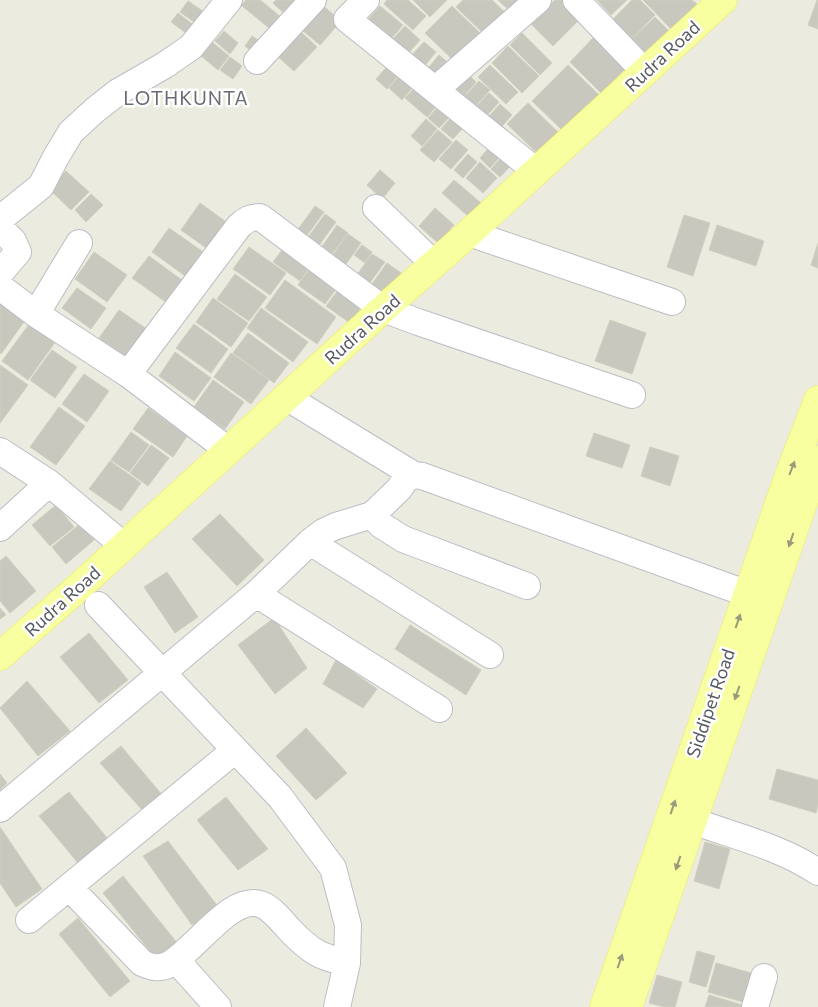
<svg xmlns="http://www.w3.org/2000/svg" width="818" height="1007" font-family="Commissioner,sans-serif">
<rect width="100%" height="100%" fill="#ebecdf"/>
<!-- building -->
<path fill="#c8c8bf" stroke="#d0cfbe" d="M246,0H260L286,21L275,33L241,5Z
M276,0H306L289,18L273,3Z
M387,0H408L426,16L413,30L384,4Z
M413,0H447L430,17Z
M463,0H492L510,17L488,38L456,7Z
M498,0H527L513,14Z
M555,0H563L581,18L553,46L531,24Z
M597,0H627L611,15Z
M632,0H640L655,15L632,38L613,19Z
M643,0H692L697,4L671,29Z
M817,0H818V29L808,25Z
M188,1L210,16L201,27L180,12Z
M321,4L341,21L320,45L301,29Z
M380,6L403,25L389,41L366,22Z
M452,6L482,35L455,62L425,33Z
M178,13L200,30L193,38L171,22Z
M655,17L670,32L646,56L631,40Z
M405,26L420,40L406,56L390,42Z
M299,30L317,47L294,71L276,55Z
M224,31L238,43L230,54L215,41Z
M522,33L552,63L540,75L510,45Z
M252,36L267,46L259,57L245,46Z
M594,37L626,68L601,93L570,62Z
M212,42L229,56L218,70L200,55Z
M424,42L436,52L422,69L409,58Z
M508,46L539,76L522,93L492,63Z
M439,55L451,65L436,82L425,72Z
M230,57L242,66L233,79L220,70Z
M392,61L403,70L387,89L376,79Z
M490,65L518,92L506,104L478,77Z
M568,65L599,95L563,131L532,101Z
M404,71L417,82L402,100L389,88Z
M465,71L476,82L462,98L450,87Z
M479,81L490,90L473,109L462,99Z
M419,83L440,102L427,117L405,98Z
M489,93L499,102L484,119L473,110Z
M443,101L455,111L439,128L428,118Z
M528,103L561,135L540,156L507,124Z
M500,104L512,115L497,132L485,121Z
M457,111L469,121L453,139L441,129Z
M426,119L437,129L422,146L411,136Z
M438,130L452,142L434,162L420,150Z
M456,140L468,150L451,169L439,159Z
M493,143L504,152L490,168L480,158Z
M506,152L516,160L500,177L491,169Z
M468,154L477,162L463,178L454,170Z
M480,162L497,178L483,193L466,178Z
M380,170L395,183L382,199L367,185Z
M66,171L89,192L71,210L49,189Z
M454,180L481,203L469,217L442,193Z
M91,194L103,205L86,222L75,210Z
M200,203L229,224L209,250L181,230Z
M315,206L324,212L305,238L296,232Z
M435,208L454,225L438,243L419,226Z
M325,214L336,222L317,248L306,240Z
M684,215L710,223L693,276L667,267Z
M337,225L348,233L329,258L319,251Z
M717,225L764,241L756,266L709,250Z
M169,228L206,254L188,278L152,252Z
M348,234L361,243L343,268L330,259Z
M288,242L314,261L300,281L273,262Z
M818,243V268L811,265Z
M362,245L372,252L365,263L354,255Z
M249,247L286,273L270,295L233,269Z
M94,252L127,275L107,302L75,279Z
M372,254L385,262L366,288L354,279Z
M149,256L186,283L170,305L132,278Z
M315,262L342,281L325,304L298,285Z
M387,263L401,273L383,298L369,288Z
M235,274L267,297L249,321L217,299Z
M285,280L336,317L317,344L265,308Z
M343,284L366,301L350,323L326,306Z
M77,288L106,308L91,329L62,308Z
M213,298L248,323L231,347L196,322Z
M0,302L26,319L1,354L0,353Z
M261,308L308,342L293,362L247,328Z
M119,310L154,334L134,362L99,338Z
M610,320L646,333L632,374L595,361Z
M30,323L56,341L28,380L2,361Z
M194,324L228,349L211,373L176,348Z
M248,333L289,363L274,383L233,353Z
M52,350L77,367L55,398L30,380Z
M175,352L211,378L194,401L159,376Z
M231,353L269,380L251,404L214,377Z
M0,365L28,385L0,423Z
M84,374L109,391L87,422L62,404Z
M213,380L244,402L225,429L194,407Z
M59,407L85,426L56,465L30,447Z
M148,408L187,436L173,457L133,429Z
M131,432L149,445L129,472L111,460Z
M594,433L630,445L622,468L586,456Z
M151,445L169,458L148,486L130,473Z
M650,447L679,456L670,486L641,476Z
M110,461L141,483L121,511L89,489Z
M56,505L74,527L50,546L32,525Z
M220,514L264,560L237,586L192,539Z
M80,524L94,540L66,564L52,547Z
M6,556L36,591L10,613L0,601V561Z
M167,572L198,617L175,633L144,587Z
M0,608L6,615L0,619Z
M274,618L307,668L275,694L238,645Z
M410,625L481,670L466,695L395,649Z
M89,633L128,680L99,703L60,657Z
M336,660L377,689L363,708L323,684Z
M27,681L70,731L38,756L0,708Z
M306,728L347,773L316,800L276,756Z
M121,746L163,796L144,812L100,763Z
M777,769L818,780V805L816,813L769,799Z
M0,774L7,783L0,790Z
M69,792L108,839L78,863L39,816Z
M226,797L268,849L238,870L197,820Z
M0,827L42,889L16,907L0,883Z
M168,841L219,908L192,925L143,856Z
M705,842L730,849L719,889L694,881Z
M123,876L178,944L158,961L103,893Z
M78,918L130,981L110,997L59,934Z
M697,951L715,956L706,987L689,982Z
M716,963L758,975L750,1004L708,992Z
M657,975L682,982L675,1007H664L649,1003Z
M709,995L749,1007H705Z"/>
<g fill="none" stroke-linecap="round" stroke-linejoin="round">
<!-- minor casing -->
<g stroke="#bcbdc4" stroke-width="28">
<path id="minor" d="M366,0L347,19L536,171
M576,0L645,72
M257,61L313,0
M435,90L538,0
M376,208L434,264
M0,219L41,186L56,157L71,132L95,110L118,92L165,65L191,47L229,0
M0,228L13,241L18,252L0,273
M469,233L672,302
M0,287L36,314L128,374L228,450
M36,314L79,243
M128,374L239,226C246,220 250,217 260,217L383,309L418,322L632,395
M286,397L414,475
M0,451L49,483L124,546
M372,515L381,525L403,539L527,586
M0,528L49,483
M310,542L490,655
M256,594L439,709
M98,605L280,797L333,868L348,925L347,963L337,1007
M0,809L256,594L310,542L323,532L336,526L372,515L399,489L406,479L414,475L422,476L748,594
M693,821C734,836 781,847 818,872
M69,887L142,963C153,968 160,969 170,964C192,949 209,926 231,911C259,893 270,908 288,928C295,936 303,943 311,949C321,957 335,960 347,963
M29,920L235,750
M176,960L218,1007
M755,1007L764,977"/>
</g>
<!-- major casing -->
<g stroke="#f1eb54" stroke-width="29">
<path id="major" d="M0,656L80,586L383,309L469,233L723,0
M604,1007L788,478L818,400
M628,1007L818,460"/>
</g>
<!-- minor -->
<use href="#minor" stroke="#fff" stroke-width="26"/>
<!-- major -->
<use href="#major" stroke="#f7ffa1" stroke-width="28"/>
</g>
<!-- one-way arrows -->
<defs><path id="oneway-solid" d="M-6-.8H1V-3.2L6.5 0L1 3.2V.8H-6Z" transform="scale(1.25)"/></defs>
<g fill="#989c7b">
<use href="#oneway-solid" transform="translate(792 468) rotate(-69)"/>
<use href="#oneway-solid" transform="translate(791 540) rotate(109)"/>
<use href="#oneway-solid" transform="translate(738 621) rotate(-71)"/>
<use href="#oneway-solid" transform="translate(737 693) rotate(109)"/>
<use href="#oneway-solid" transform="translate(673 807) rotate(-71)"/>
<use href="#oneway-solid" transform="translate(678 863) rotate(109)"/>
<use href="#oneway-solid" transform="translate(620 961) rotate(-71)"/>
</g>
<g text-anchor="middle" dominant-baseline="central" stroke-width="5" stroke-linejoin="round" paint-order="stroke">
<!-- street labels -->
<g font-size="18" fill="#585a61" stroke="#fff">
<text transform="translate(662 56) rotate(-43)">Rudra Road</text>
<text transform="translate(362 329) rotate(-42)">Rudra Road</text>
<text transform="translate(62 601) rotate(-42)">Rudra Road</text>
<text transform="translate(710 703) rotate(-71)">Siddipet Road</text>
</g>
<!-- neighbourhood labels -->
<g font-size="19" letter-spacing="1" fill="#696c73" stroke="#fff">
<text x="186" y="97">LOTHKUNTA</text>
</g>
</g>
</svg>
